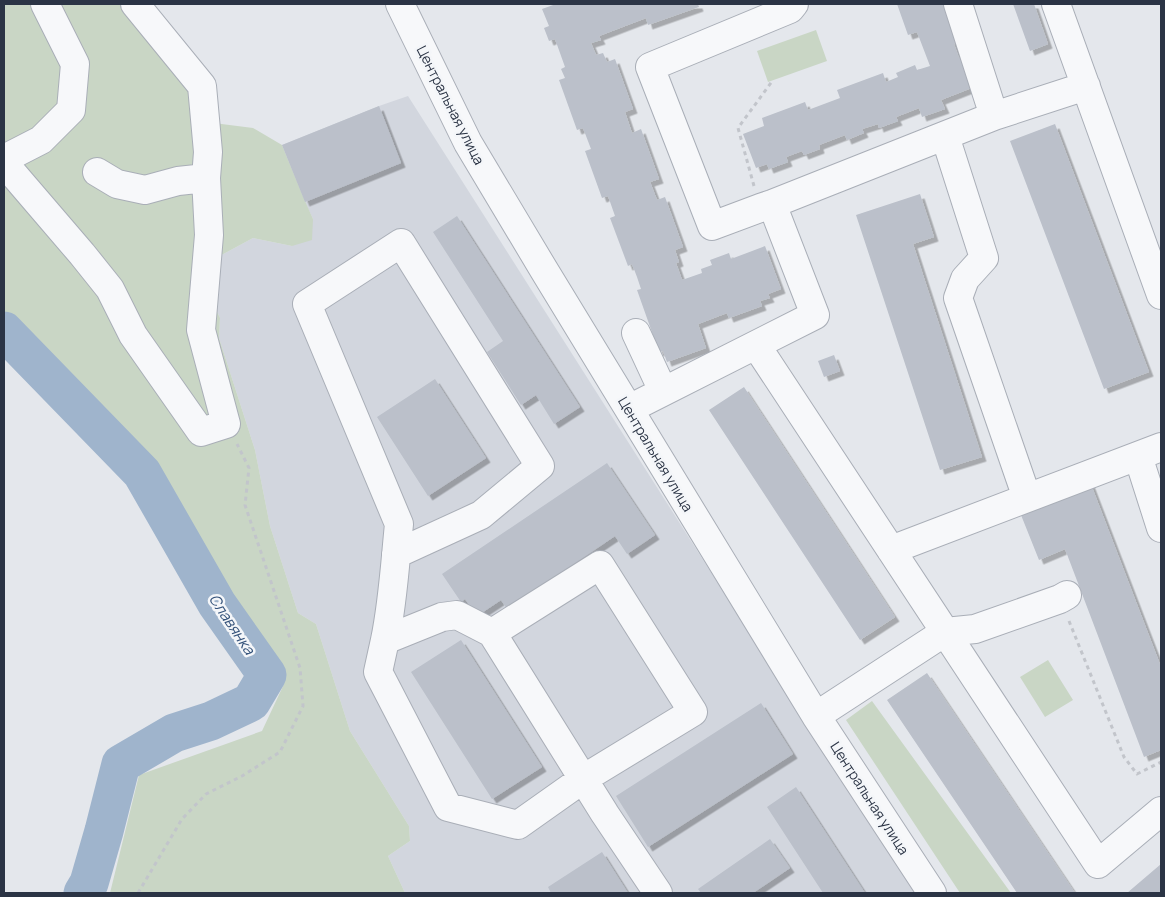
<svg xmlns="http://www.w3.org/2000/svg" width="1165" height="897" font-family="Manrope,sans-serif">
<defs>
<filter id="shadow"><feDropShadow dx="4.5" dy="4.5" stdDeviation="0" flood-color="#0004"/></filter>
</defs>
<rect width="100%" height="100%" fill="#e4e7ec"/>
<!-- built -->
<path fill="#d2d6de" d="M408,96L915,893H405L388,856L410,841L409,826L350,731L316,624L298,613L270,526L255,450L219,338L220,318L212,301L216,258L253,238L292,246L313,219L305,202L282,145L379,106Z"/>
<!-- green -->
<path fill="#c9d6c5" d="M4,4H121L194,92L198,121L253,128L282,145L305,201L313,219L312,240L292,246L253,238L216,258L212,301L220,318L219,338L255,450L270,526L298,613L316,624L350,731L409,826L410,841L388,856L405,893H110L139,775L262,731L284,684L268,652L229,597L200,545L167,496L128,448L4,317Z
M816,30L827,61L768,82L757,51Z
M1048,660L1073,700L1045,717L1020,677Z
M872,701L1011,893H960L846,720Z"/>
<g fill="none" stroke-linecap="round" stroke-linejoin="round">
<!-- river -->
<path stroke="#9fb4cc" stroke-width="39" d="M4,331L142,473L217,604L267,675L251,702L211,721L174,733L121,764L104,831L89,883L83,893"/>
</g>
<!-- building -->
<path fill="#bbc0ca" filter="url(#shadow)" d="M556,4H698L699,7L648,25L646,18L599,36L601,40L591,43L596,55L603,53L607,62L615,59L633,109L625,112L632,133L641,129L659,179L650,182L657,200L665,197L683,247L675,250L679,262L676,263L682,280L702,273L701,269L712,265L710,260L729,253L731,259L765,246L781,289L768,294L770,298L760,301L762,306L729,318L727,313L698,324L706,348L667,362L663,351L659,352L637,290L641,289L637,277L632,264L628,266L610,218L615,216L608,196L602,198L585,151L591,149L583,128L577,130L559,80L565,78L561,69L565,67L555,39L549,41L544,28L549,26L542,9Z
M897,4H944L958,42L954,44L959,58L963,57L974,87L941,100L945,109L922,117L919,108L896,117L898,121L879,128L878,124L862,129L864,133L847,140L845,135L819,145L820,149L804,155L802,151L786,157L788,162L769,169L767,164L756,168L743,134L764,126L762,118L805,102L808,110L840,98L837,90L883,73L886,82L898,77L896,73L915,65L917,70L930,66L917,32L908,35Z
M1013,4H1034L1048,44L1030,51Z
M379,106L401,163L305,202L282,145Z
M1055,124L1149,372L1104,389L1010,141Z
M920,194L934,237L913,244L982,457L940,470L856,215Z
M457,216L580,407L554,424L536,395L521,405L487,352L503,341L433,232Z
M834,355L840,371L824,377L818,361Z
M435,379L486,458L428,496L377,417Z
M744,387L895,617L860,640L709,410Z
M607,463L655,535L627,554L615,536L507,609L501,600L477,616L465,599L461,602L442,574Z
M1090,482L1161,667V750L1144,757L1065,549L1039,560L1019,510Z
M461,640L542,767L492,799L411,672Z
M927,673L1075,893H1017L887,700Z
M761,703L793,754L648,847L616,796Z
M796,787L865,893H823L767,807Z
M770,839L790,868L753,893H701L698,889Z
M602,852L628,893H551L548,887Z
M1161,864V893H1127Z"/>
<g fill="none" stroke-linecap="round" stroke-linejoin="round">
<!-- minor casing -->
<g stroke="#a9aeb7" stroke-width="30">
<path id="minor" d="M400,4L468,143L544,270L816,716L932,893
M794,4L790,9L650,67L712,226L760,208L772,204L994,116L1086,86
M958,4L994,116
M1056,4L1161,295
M945,136L984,258L965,279L958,298L1027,498
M4,159L41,140L71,110L75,64L45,4
M4,163L82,254L110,289L133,335L201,432L226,424L201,330L209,235L206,178L208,152L202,86L135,4
M97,172L117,184L145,190L178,181L206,178
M636,333L663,391
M756,345L1098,864L1161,811
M629,409L815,315L772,204
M1138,456L1161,528
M891,550L1161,447
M492,633L600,565L693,712L583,779L518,825L448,807L378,672L385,640L442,617L457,615L492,633L605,814L658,893
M385,640C393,602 395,563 399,524L307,304L401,243L540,466L481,515L396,554
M816,716L945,632L975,629L1060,599L1067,595"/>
</g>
<!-- path -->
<path stroke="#c2c5cb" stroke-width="3" stroke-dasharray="4 4" stroke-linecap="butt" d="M754,186L738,128L773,80
M1069,621L1124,757L1137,774L1161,762
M138,893L182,819L206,794L242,776L280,752L303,706L300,668L245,505L249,468L237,444"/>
<!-- minor -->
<use href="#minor" stroke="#f7f8fa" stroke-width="28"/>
</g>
<g text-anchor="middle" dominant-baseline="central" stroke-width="5" stroke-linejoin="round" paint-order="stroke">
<!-- street labels -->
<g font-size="14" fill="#2b3445" stroke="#f4f6f9">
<text transform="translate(451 105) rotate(63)">Центральная улица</text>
<text transform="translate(656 454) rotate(59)">Центральная улица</text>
<text transform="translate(870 798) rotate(57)">Центральная улица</text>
</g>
<!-- water labels -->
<g font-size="15" font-style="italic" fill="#34527a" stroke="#f4f6f9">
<text transform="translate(232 624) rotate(56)">Славянка</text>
</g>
</g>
<!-- border -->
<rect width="1165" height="897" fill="none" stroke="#2b3445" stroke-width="10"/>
</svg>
